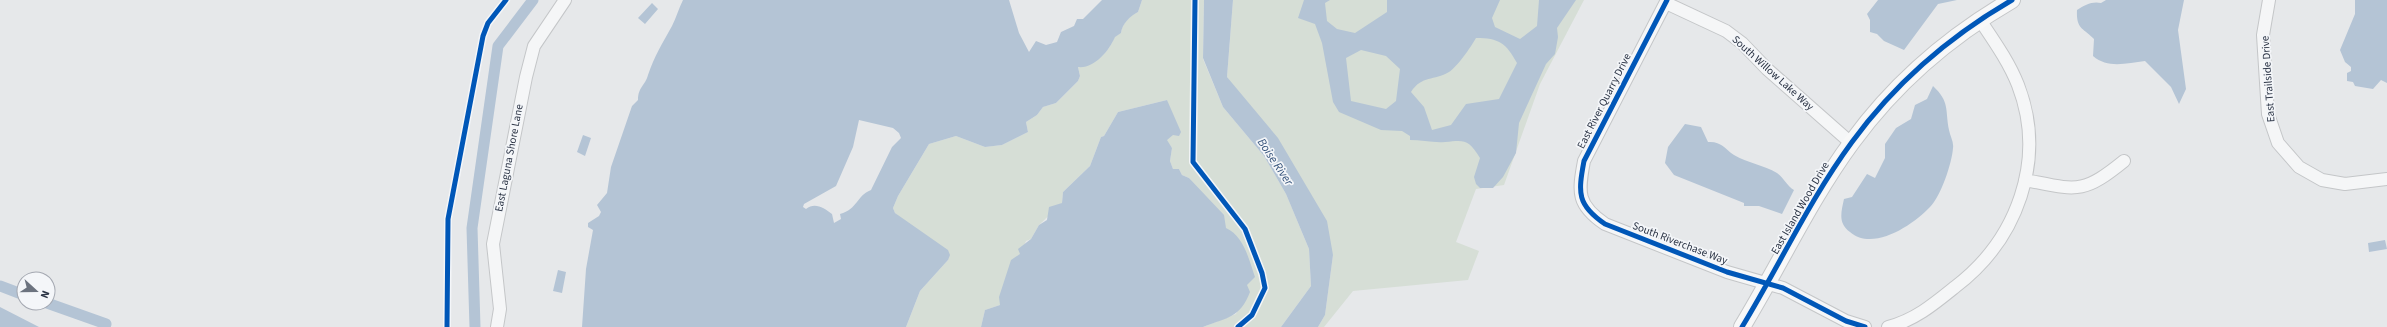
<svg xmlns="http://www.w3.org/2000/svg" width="2387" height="327" font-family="'Source Sans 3',sans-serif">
<rect width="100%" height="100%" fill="#e6e8ea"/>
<!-- green -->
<path fill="#d6ded6" d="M1142,0H1204L1203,59L1223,107L1264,156L1286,194L1309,249L1311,286L1281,327H1203L1236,314L1247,285L1226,228L1189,178L1182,175L1179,169H1173L1170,161L1172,148L1166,140L1172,135L1167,100L1118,112L1104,136L1101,137L1090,166L1063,192L1062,203L1039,225L1031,239L1026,241L1000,305L985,310L981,327H906L920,291L948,260L895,213L893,208L898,196L929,144L956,136L985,147L1002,145L1028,132L1026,122L1037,115L1043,107L1056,103L1078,81L1080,76L1078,67C1096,64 1108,54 1115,36L1121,33C1122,24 1129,16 1138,12Z
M1233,0H1584L1540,84L1504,185L1476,189L1456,242L1479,251L1468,280L1353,291L1324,327H1318L1325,315L1333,255L1227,77Z"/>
<!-- water -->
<path fill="#b4c4d5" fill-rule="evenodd" d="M683,0H1009L1019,33L1029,52L1036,41L1046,45L1057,42L1061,32L1074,26L1077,19H1083L1102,0H1142L1138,12C1130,16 1122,24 1121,33L1115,37C1109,51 1094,69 1078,67L1080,76L1078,81L1056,103L1043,107L1037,115L1026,122L1028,132L1002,145L985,147L956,136L929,144L898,196L893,208L895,213L948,250L950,255L948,260L920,291L906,327H582L586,269L593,230L588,227V223L599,216L601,212L597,205L607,193L611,167L632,106L638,100C638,87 645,86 648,75C654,57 663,42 672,26C676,18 679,8 683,0ZM859,120L893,128L899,133L901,138L892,147L871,190C856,196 858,209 840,214L841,219L834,223L832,214C824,208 815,202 806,209L803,207L804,204L836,186L853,147Z
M1204,0H1233L1227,77L1278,138L1327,221L1333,255L1325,315L1318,327H1281L1311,286L1309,249L1286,194L1264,156L1223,107L1203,58Z
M1304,0H1330L1325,3L1327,21L1337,29L1355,33L1387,12V0H1500L1492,18L1495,27L1520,39L1537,26L1539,0H1576L1557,28L1558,37L1555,54L1546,64L1519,123L1516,153L1503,177L1493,188H1480L1476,184L1474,177L1480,158C1468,139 1465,140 1445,142C1434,143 1421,140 1410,140V136L1402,131L1381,130L1339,112L1333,102L1322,43L1315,24L1298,18ZM1476,38C1499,38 1506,43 1517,63L1499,99L1466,104L1451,125L1432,130L1424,107L1411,92C1422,75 1434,81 1449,72C1457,67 1471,47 1476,38ZM1361,50L1386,56L1400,69L1396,101L1386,109L1351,101L1346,58Z
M1878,0H1957L1938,4L1904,50L1884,41L1877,34L1870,32V20L1867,14Z
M2106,0H2184L2178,30L2186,89L2179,104L2171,87L2145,61C2127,63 2108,69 2093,56L2094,39C2084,28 2076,30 2077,10C2085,5 2092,1 2101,3Z
M2355,0H2387V83L2381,80L2373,89L2355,86L2353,82L2347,81V73L2351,71V67L2345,62L2340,50L2355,14Z
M652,3L658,9L645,24L638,18Z
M1933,86C1950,102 1945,109 1949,130C1950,136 1954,142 1953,148C1952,163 1941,196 1930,207C1913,225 1873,252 1850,232C1838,223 1841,213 1844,199L1852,197L1867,174L1875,178L1885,158V144L1896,128L1911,119L1915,105L1927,99Z
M1167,100L1181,132L1179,136L1173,135L1167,140L1172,148L1170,161L1173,169H1179L1182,175L1189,178L1224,215L1226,228C1244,236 1249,260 1255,277L1247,285L1250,292C1240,318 1228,317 1203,327H981L985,310L1000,305L999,297L1011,260L1020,254L1018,249L1031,239L1039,225L1047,220L1049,207L1062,203L1063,192L1090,166L1101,137L1104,136L1118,112Z
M1685,124L1701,127L1708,142C1721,141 1724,148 1734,155C1747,163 1764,165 1777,173C1783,177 1787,186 1794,190L1782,214L1759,206H1744V203L1674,175L1665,163L1668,147Z
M583,135L591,138L585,156L577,152Z
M2385,240L2387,249L2369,252L2368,243Z
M558,270L566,272L562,293L553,291Z
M0,307L39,327H0Z"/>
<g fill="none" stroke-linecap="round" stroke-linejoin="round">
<!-- canal -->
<path stroke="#b4c4d5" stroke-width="11" d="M0,286L24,295
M47,303L106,324L105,327
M475,327L472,228L498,46L533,0"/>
<!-- street casing -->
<g stroke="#c4c6c8" stroke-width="14">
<path id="street" d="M1667,0L1584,161C1578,193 1577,205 1605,224L1727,272L1783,288L1846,321L1865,327
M2269,0L2263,35L2268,114L2278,143L2299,167L2322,180L2345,184L2387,179
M1666,3L1726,31L1742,43L1767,69L1851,143
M2025,180C2077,190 2082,195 2124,161
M497,327L500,309L493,244L526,77L534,46L565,0
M1888,327C1915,320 1934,304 1955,287C2017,240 2047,160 2018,85C2009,62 1994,41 1980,20"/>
</g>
<!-- secondary casing -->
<g stroke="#c4c6c8" stroke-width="18">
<path id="secondary" d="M1742,327C1779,266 1810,199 1852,142C1895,83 1950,36 2012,0"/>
</g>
<!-- street -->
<use href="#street" stroke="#f5f6f7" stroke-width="12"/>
<!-- secondary -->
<use href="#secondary" stroke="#f8f8f8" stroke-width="16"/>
<!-- cycleway casing -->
<g stroke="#f4f6f9" stroke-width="8">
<path id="cycleway" d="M1195,0L1193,162L1245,229L1262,273L1265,288L1252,315L1238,327
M1667,0L1584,161C1578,193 1577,205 1605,224L1727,272L1783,288L1846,321L1865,327
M447,327L448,219L483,36L488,23L506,0
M1742,327C1779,266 1810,199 1852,142C1895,83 1950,36 2012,0"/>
</g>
<!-- cycleway -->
<use href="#cycleway" stroke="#0057b8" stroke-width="5"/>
</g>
<g text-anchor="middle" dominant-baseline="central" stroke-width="3.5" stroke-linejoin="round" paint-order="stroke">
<!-- street labels -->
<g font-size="11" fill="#2b3445" stroke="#f4f6f9">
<text transform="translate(1773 73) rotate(42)">South Willow Lake Way</text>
<text transform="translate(2268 79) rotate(-94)">East Trailside Drive</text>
<text transform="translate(1604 101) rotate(-63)">East River Quarry Drive</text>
<text transform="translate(509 158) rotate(-79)">East Laguna Shore Lane</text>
<text transform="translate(1800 208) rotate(-60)">East Island Wood Drive</text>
<text transform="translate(1680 243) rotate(21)">South Riverchase Way</text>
</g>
<!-- water labels -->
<g font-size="12" font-style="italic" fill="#34527a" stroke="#f4f6f9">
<text transform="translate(1275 162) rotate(56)">Boise River</text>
</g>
</g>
<!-- north arrow -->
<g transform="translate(36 291) rotate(111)"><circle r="19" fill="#f4f6f9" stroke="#a4a8b1"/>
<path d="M0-3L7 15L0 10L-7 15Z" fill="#6c737f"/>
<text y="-6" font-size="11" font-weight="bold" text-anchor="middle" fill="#2b3445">N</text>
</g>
</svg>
